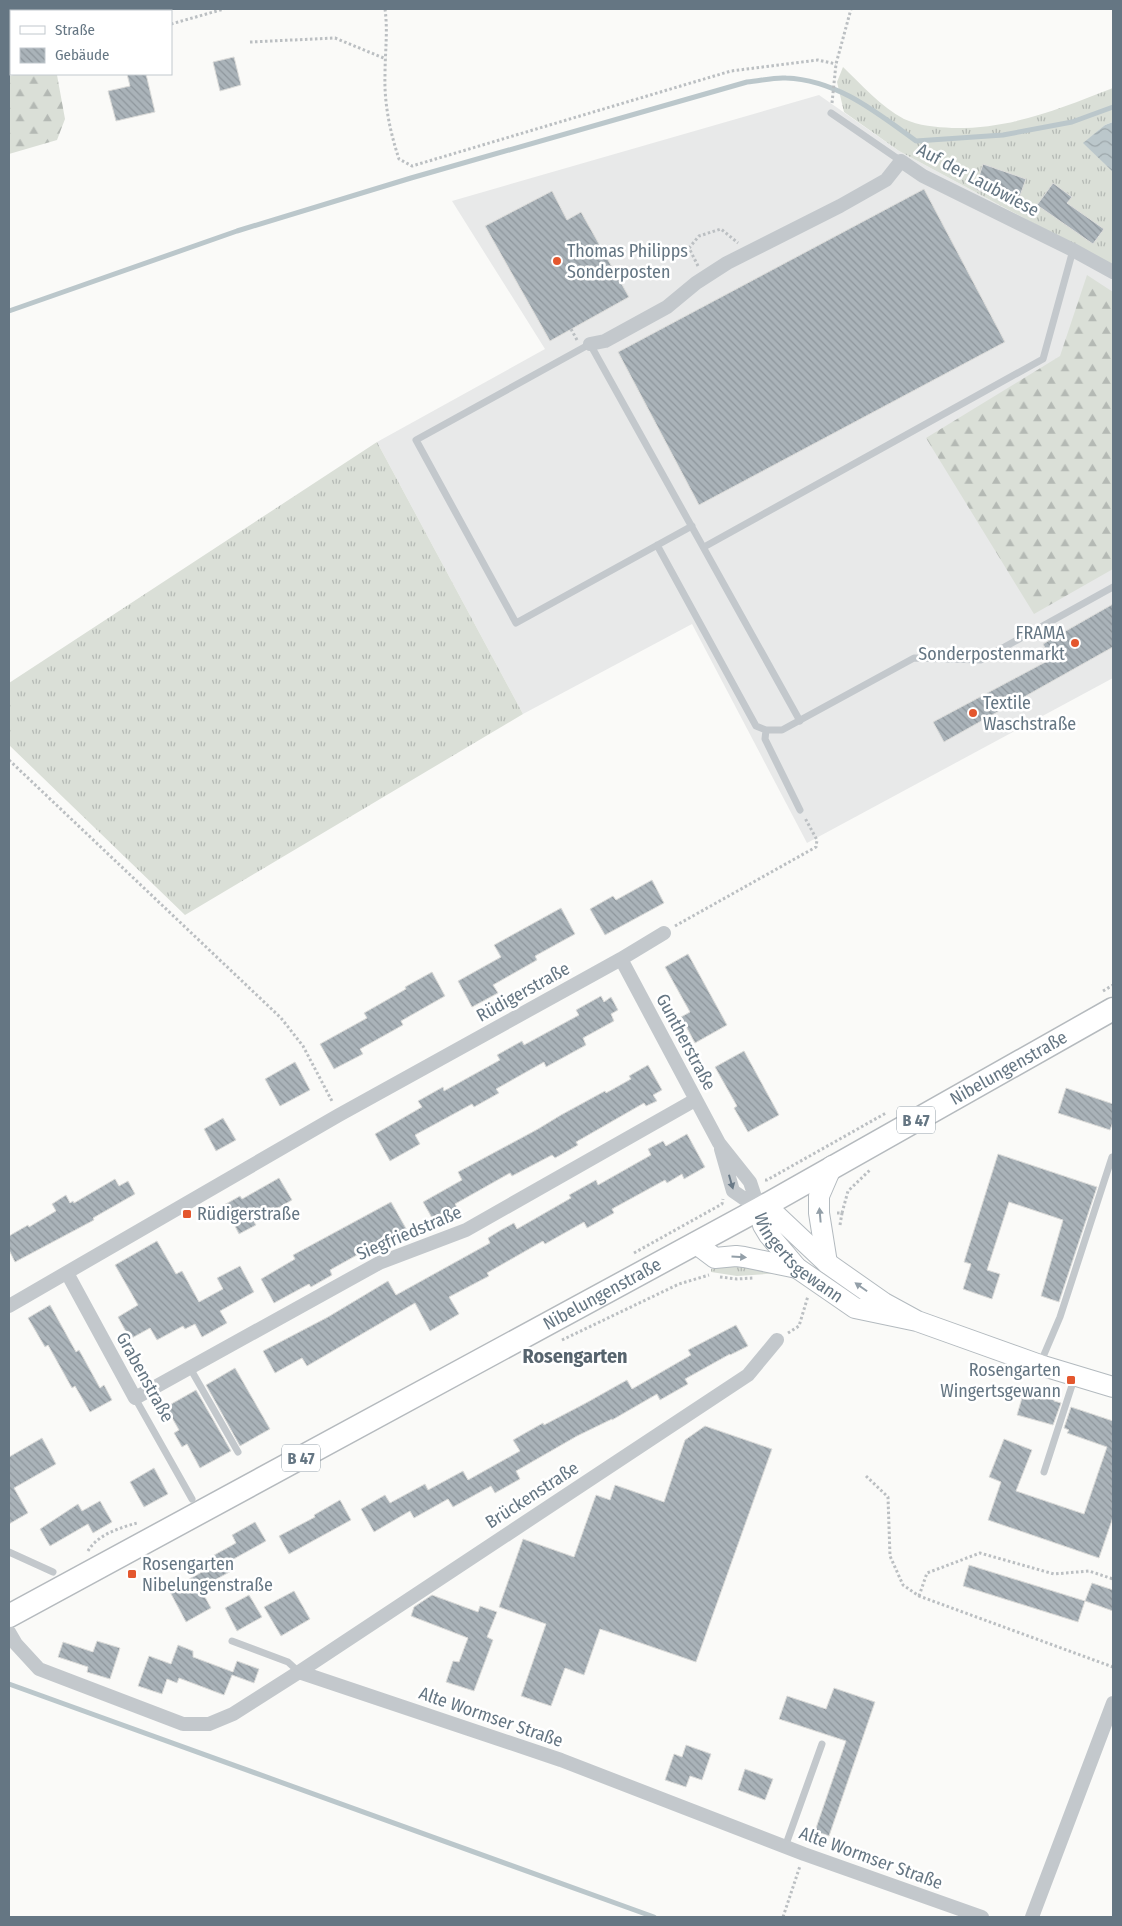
<svg xmlns="http://www.w3.org/2000/svg" width="1122" height="1926" font-family="'Fira Sans Condensed',sans-serif">
<defs>
<pattern id="grass-tufts" width="24" height="20" patternUnits="userSpaceOnUse" patternTransform="scale(1.25)"><rect width="24" height="20" fill="#dadfd7"/><path d="M3 7l-1-3M5 7V3M7 7l1-3M15 17l-1-3M17 17v-4M19 17l1-3" fill="none" stroke="#b4b9b4"/></pattern>
<pattern id="forest-firs" width="22" height="20" patternUnits="userSpaceOnUse" patternTransform="scale(1.25)"><rect width="22" height="20" fill="#dadfd7"/><path d="M5 1l3.5 6h-7zM16 11l3.5 6h-7z" fill="#b4b9b4"/></pattern>
<pattern id="water-waves" width="16" height="10" patternUnits="userSpaceOnUse" patternTransform="scale(1.25)"><rect width="16" height="10" fill="#bbc7cb"/><path d="M0 5q4-4 8 0t8 0" fill="none" stroke="#9ca6aa"/></pattern>
<pattern id="building-back-hatch" width="6" height="6" patternUnits="userSpaceOnUse" patternTransform="scale(1.25)"><rect width="6" height="6" fill="#aab3b9"/><path d="M-1 5l2 2M0 0l6 6M5-1l2 2" fill="none" stroke="#8e969c"/></pattern>
</defs>
<rect width="100%" height="100%" fill="#fafaf8"/>
<!-- built -->
<path fill="#e8e9e9" d="M819,95L899,151L1113,266V678L807,843L692,624L523,714L377,442L545,349L452,201Z"/>
<!-- grass -->
<path fill="url(#grass-tufts)" d="M843,67C862,85 881,107 904,119C919,126 936,127 952,128C1012,129 1059,109 1113,88V122L1105,125L1084,143L1113,172V266L899,151L844,112L837,82Z
M377,442L523,714L185,915L9,745V683Z
M744,1264L781,1273L737,1276L711,1272V1269Z"/>
<!-- forest -->
<path fill="url(#forest-firs)" d="M18,74L57,75L65,119L57,140L9,154V76Z
M1087,275L1113,292V569L1034,614L926,438L1060,356Z"/>
<!-- water -->
<path fill="url(#water-waves)" d="M1113,122V172L1083,143L1105,125Z"/>
<g fill="none" stroke-linecap="round" stroke-linejoin="round">
<!-- stream -->
<path stroke="#bbc7cb" stroke-width="5" d="M9,311L237,231L411,178L747,82C760,81 774,77 786,78C837,80 876,112 916,141L1003,135L1072,122L1113,107
M9,1684L654,1917"/>
</g>
<!-- building -->
<path fill="url(#building-back-hatch)" stroke="#dcdcda" d="M234,57L241,85L220,91L213,62Z
M127,74H146L155,112L116,121L108,91L130,86Z
M983,164L1026,179L1017,204L975,189Z
M1053,183L1072,197L1067,203L1104,229L1093,244L1037,205Z
M924,189L1005,342L699,505L618,352Z
M552,191L567,220L581,212L629,297L550,341L485,226Z
M1113,604V647L944,742L933,722L1051,659L1043,644Z
M652,880L664,903L605,935L590,909L613,896L616,900Z
M561,908L575,934L535,956L537,960L493,985L498,993L472,1007L458,981L501,957L494,945Z
M688,954L727,1025L695,1043L681,1017L690,1012L665,967Z
M432,972L445,996L401,1021L403,1025L360,1049L363,1054L334,1069L320,1044L367,1018L364,1013L406,989L405,987Z
M601,996L604,1002L611,997L618,1010L611,1014L614,1021L583,1038L586,1045L546,1067L544,1062L496,1089L499,1093L474,1107L472,1104L415,1135L420,1144L390,1161L375,1134L422,1107L418,1101L443,1087L444,1091L500,1060L497,1055L522,1041L524,1045L579,1015L576,1010Z
M744,1051L779,1115L748,1132L734,1108L737,1106L715,1067Z
M295,1062L310,1090L280,1106L265,1079Z
M648,1065L662,1090L653,1095L657,1101L646,1106L644,1103L576,1142L578,1145L555,1158L552,1155L512,1176L510,1173L455,1204L460,1212L436,1225L423,1202L462,1180L458,1172L538,1129L561,1115L605,1091L606,1093L631,1079L629,1076Z
M1066,1088L1113,1104V1122L1110,1130L1058,1113Z
M223,1118L236,1140L216,1151L204,1129Z
M687,1134L705,1167L684,1179L682,1174L667,1183L665,1180L612,1209L614,1213L587,1228L584,1222L545,1244L543,1241L487,1273L489,1276L449,1297L459,1314L430,1331L415,1303L307,1366L302,1358L275,1373L263,1351L328,1317L388,1281L396,1295L490,1243L488,1238L501,1230L514,1223L517,1229L571,1198L569,1195L596,1180L598,1185L651,1155L648,1149L663,1141L666,1146Z
M998,1154L1097,1187L1059,1302L1041,1296L1063,1220L1009,1202L987,1270L1000,1274L992,1299L963,1289L971,1264L964,1262Z
M279,1178L292,1200L254,1222L256,1225L239,1234L224,1205L240,1196L242,1199Z
M115,1179L119,1186L128,1181L135,1194L93,1218L94,1220L15,1262L9,1250V1236L28,1225L29,1227L56,1211L52,1204L66,1195L70,1203L73,1201L74,1203Z
M391,1202L408,1232L384,1246L382,1241L330,1270L332,1275L311,1287L309,1284L274,1303L261,1279L295,1259L293,1255Z
M157,1241L176,1274L182,1271L199,1302L223,1289L217,1278L240,1266L254,1292L220,1311L227,1323L202,1337L195,1324L185,1329L183,1326L157,1340L150,1328L130,1339L118,1317L138,1305L115,1265Z
M50,1305L76,1352L79,1350L100,1388L104,1385L112,1400L90,1412L75,1386L72,1388L48,1345L45,1347L28,1318Z
M736,1325L748,1346L730,1355V1354L685,1379L688,1384L660,1400L657,1394L612,1420V1419L577,1436L516,1471L520,1479L495,1493L491,1486L453,1507L448,1499L414,1518L410,1511L374,1532L361,1509L385,1495L390,1503L425,1484L428,1490L463,1471L468,1480L520,1451L513,1440L543,1423L544,1425L586,1403L627,1380L632,1389L691,1355L688,1350Z
M235,1368L270,1429L240,1446L206,1385Z
M196,1390L231,1451L200,1468L187,1444L182,1447L174,1433L179,1430L166,1407Z
M1024,1391L1054,1400V1401L1061,1403L1053,1425L1017,1415Z
M1071,1407L1113,1421V1517L1099,1558L988,1520L1001,1482L989,1477L1004,1439L1032,1450L1016,1491L1084,1514L1107,1447L1067,1433L1069,1430L1064,1428Z
M705,1426L772,1449L696,1662L600,1629L584,1675L565,1668L551,1706L521,1696L546,1624L499,1607L523,1539L574,1557L596,1495L610,1500L615,1485L664,1502L685,1440Z
M42,1438L56,1464L14,1488L28,1513L9,1524V1457Z
M154,1468L168,1494L144,1507L130,1482Z
M340,1500L351,1520L289,1554L279,1536L315,1517L314,1515Z
M100,1501L112,1522L93,1533L88,1524L50,1546L40,1529L78,1504L82,1511Z
M255,1522L266,1541L230,1561L235,1569L200,1588L211,1608L186,1622L169,1590L202,1572L198,1564L236,1543L232,1535Z
M969,1565L1085,1601L1078,1622L963,1586Z
M1092,1583L1113,1590V1611L1085,1601Z
M294,1591L310,1619L281,1636L264,1607Z
M249,1595L262,1617L237,1631L225,1608Z
M432,1595L478,1612L480,1606L497,1612L487,1637L493,1640L474,1691L446,1682L453,1661L459,1662L468,1638L411,1616L414,1607Z
M97,1641L120,1648L110,1679L87,1672L88,1667L58,1657L63,1642L93,1652Z
M178,1645L193,1651V1657L233,1672L237,1661L259,1669L254,1683L232,1675L224,1695L179,1678L177,1683L167,1679L162,1694L138,1686L149,1656L171,1664Z
M834,1688L875,1702L829,1836L815,1831L846,1741L779,1719L787,1696L826,1709Z
M686,1745L711,1754L702,1780L690,1776L686,1787L665,1780L674,1754L682,1757Z
M745,1769L773,1779L765,1800L738,1790Z"/>
<g fill="none" stroke-linecap="round" stroke-linejoin="round">
<!-- secondary casing -->
<g stroke="#b3babf" stroke-width="22">
<g id="secondary">
<path d="M695,1243L715,1258L736,1256L744,1257L797,1268"/>
<path d="M827,1263L819,1213V1196L832,1166"/>
<path id="s1" d="M917,1321L884,1303L827,1263L776,1215L759,1209L763,1225L769,1235L797,1268L855,1308L917,1321L1040,1365L1113,1387"/>
</g>
</g>
<!-- primary casing -->
<g stroke="#b5babe" stroke-width="25">
<g id="primary">
<path id="s2" d="M9,1616L759,1209L1113,1009"/>
</g>
</g>
<!-- path -->
<path stroke="#bbbfc2" stroke-width="3" stroke-dasharray="2.5 2.5" stroke-linecap="butt" d="M385,9C388,31 385,52 385,75C384,103 390,132 399,159L412,166L731,71L818,60L836,64
M171,24L224,9
M250,42L335,38L386,59
M9,70L11,69
M832,103L836,64L851,9
M698,266L689,248L699,236L721,229L738,243
M571,329L577,340
M9,760L281,1018L303,1046L333,1103
M675,926L816,847L817,840L805,818
M1103,991L1113,985
M765,1180H767L886,1113
M837,1213H842L848,1191L871,1169
M840,1225L842,1213
M634,1253L722,1204L723,1199
M720,1277L737,1279L753,1278
M788,1333L799,1326L808,1296
M562,1340L679,1284L709,1275
M866,1476L888,1497L890,1556L903,1585L919,1596L1113,1667
M88,1551C97,1535 119,1528 137,1523
M919,1596L927,1573L980,1553L1054,1574L1089,1571L1113,1579
M783,1917L800,1866"/>
<!-- service -->
<path stroke="#c3c8cc" stroke-width="7" d="M831,113L901,161
M692,526L516,623L416,440L590,344L800,721
M657,545L756,726L766,730H782L914,658L981,660L1113,587
M704,547L1043,359L1073,250
M766,730L765,739L800,810
M1040,1364L1060,1317L1112,1157
M190,1368L238,1452
M135,1398L192,1499
M1044,1472L1075,1376
M9,1552L53,1572
M232,1641L288,1662L299,1672
M785,1847L822,1744"/>
<!-- minor -->
<path stroke="#c3c8cc" stroke-width="14" d="M590,344L605,341L667,307L696,283L727,263L840,206L886,180L901,161L923,176L1073,250L1113,272
M621,959L719,1143L750,1182L759,1209
M721,1149L733,1191L759,1209
M67,1273L135,1398L379,1263L466,1230L695,1100
M9,1306L339,1115L621,959L664,933
M9,1632L16,1644L39,1669L183,1724H209L233,1714L299,1672L561,1760L804,1854L982,1917
M299,1672L748,1375L777,1340
M1032,1917L1113,1703"/>
<!-- secondary -->
<use href="#secondary" stroke="#fff" stroke-width="20"/>
<!-- primary -->
<use href="#primary" stroke="#fff" stroke-width="22"/>
</g>
<!-- one-way arrows -->
<defs><path id="oneway-solid" d="M-6-.8H1V-3.2L6.5 0L1 3.2V.8H-6Z" transform="scale(1.25)"/></defs>
<use fill="#6a7a87" href="#oneway-solid" transform="translate(731 1182) rotate(74)"/>
<g fill="#939fa8">
<use href="#oneway-solid" transform="translate(820 1215) rotate(-95)"/>
<use href="#oneway-solid" transform="translate(739 1257) rotate(3)"/>
<use href="#oneway-solid" transform="translate(861 1287) rotate(-145)"/>
</g>
<!-- markers -->
<g fill="#e4572e" stroke="#fff" stroke-width="2">
<circle cx="557" cy="261" r="5"/>
<circle cx="1075" cy="643" r="5"/>
<circle cx="973" cy="713" r="5"/>
<rect x="182" y="1209" width="10" height="10" rx="2.5"/>
<rect x="1066" y="1375" width="10" height="10" rx="2.5"/>
<rect x="127" y="1569" width="10" height="10" rx="2.5"/>
</g>
<g text-anchor="middle" dominant-baseline="central" stroke-width="5" stroke-linejoin="round" paint-order="stroke">
<!-- shield labels -->
<g fill="#fff" stroke="#939fa8" stroke-width="1">
<rect x="897" y="1106.5" width="38" height="27" rx="4"/>
<rect x="282" y="1444.5" width="38" height="27" rx="4"/>
</g>
<g font-size="16" font-weight="bold" fill="#657683">
<text x="916" y="1120">B 47</text>
<text x="301" y="1458">B 47</text>
</g>
<!-- street labels -->
<g font-size="18" fill="#657683" stroke="#fff">
<text transform="translate(978 180) rotate(28)">Auf der Laubwiese</text>
<text transform="translate(523 992) rotate(-29)">Rüdigerstraße</text>
<text transform="translate(686 1042) rotate(62)">Guntherstraße</text>
<text stroke="none"><textPath href="#s2" startOffset="1140">Nibelungenstraße</textPath></text>
<text transform="translate(409 1233) rotate(-23)">Siegfriedstraße</text>
<text stroke="none"><textPath href="#s1" startOffset="260">Wingertsgewann</textPath></text>
<text stroke="none"><textPath href="#s2" startOffset="675">Nibelungenstraße</textPath></text>
<text transform="translate(145 1377) rotate(61)">Grabenstraße</text>
<text transform="translate(532 1495) rotate(-33)">Brückenstraße</text>
<text transform="translate(491 1717) rotate(19)">Alte Wormser Straße</text>
<text transform="translate(871 1858) rotate(20)">Alte Wormser Straße</text>
</g>
<!-- poi labels -->
<g font-size="18" fill="#657683" stroke="#fff" text-anchor="start">
<text x="567" y="251">Thomas Philipps<tspan x="567" dy="21">Sonderposten</tspan></text>
<text x="1065" y="633" text-anchor="end">FRAMA<tspan x="1065" dy="21">Sonderpostenmarkt</tspan></text>
<text x="983" y="703">Textile<tspan x="983" dy="21">Waschstraße</tspan></text>
<text x="197" y="1214">Rüdigerstraße</text>
<text x="1061" y="1370" text-anchor="end">Rosengarten<tspan x="1061" dy="21">Wingertsgewann</tspan></text>
<text x="142" y="1564">Rosengarten<tspan x="142" dy="21">Nibelungenstraße</tspan></text>
</g>
<!-- quarter labels -->
<g font-size="20" font-weight="bold" fill="#57646e" stroke="#fff">
<text x="575" y="1356">Rosengarten</text>
</g>
</g>
<!-- border -->
<rect width="1122" height="1926" fill="none" stroke="#657683" stroke-width="20"/>
<!-- legend -->
<rect x="10" y="10" width="162" height="65" fill="#ffffff" stroke="#c1c8cd"/>
<rect x="20" y="26" width="25" height="8" fill="#ffffff" stroke="#c1c8cd"/>
<text x="55" y="35" font-size="15" fill="#657683">Straße</text>
<rect x="20" y="48" width="25" height="15" fill="url(#building-back-hatch)" stroke="#c1c8cd"/>
<text x="55" y="60" font-size="15" fill="#657683">Gebäude</text>
</svg>
